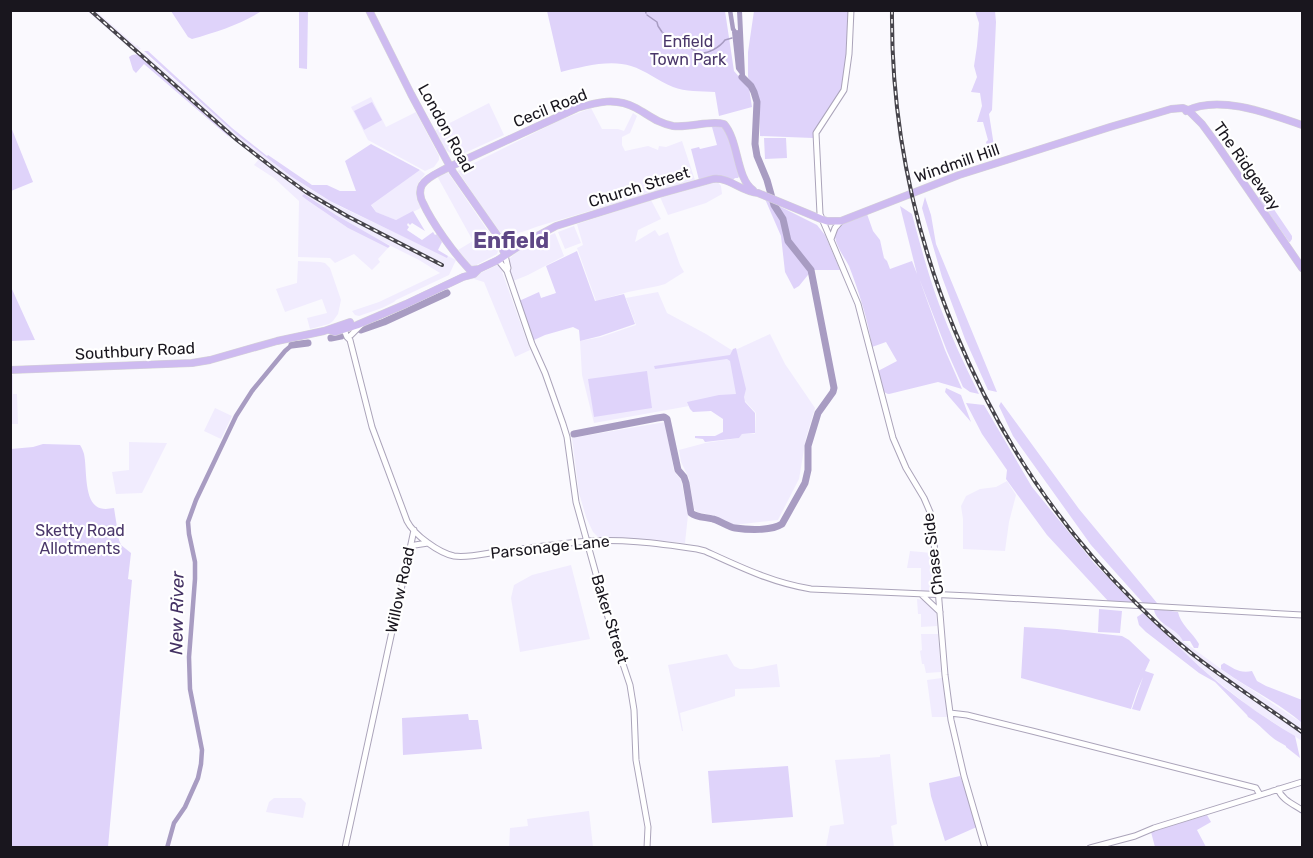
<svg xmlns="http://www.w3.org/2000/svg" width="1313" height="858" font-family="Rubik,sans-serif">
<rect width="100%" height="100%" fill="#faf9fe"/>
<!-- built -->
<path fill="#f1ecfe" d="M87,11H96L136,46L137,45L141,49L133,51Z
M144,53L237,135L292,177L323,197L341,207L447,257L448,256L456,260L449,275L396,300L394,302L382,308L359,316L355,315L352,311L379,302L440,273L419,260L379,240L336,215L304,194L303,196L307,200L348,228L388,248L378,259L380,262L372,270L354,254L335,263L330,258L298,257L299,201L274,178L254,165L259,159L232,138L231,139L228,136L229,135L138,54Z
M371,97L386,127L416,112L439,156V160L434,167L425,171L368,140L351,107Z
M489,103L504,135L458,156H455L444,149L434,131Z
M591,108L602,129H618L624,131L633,113L637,116L630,133L622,137V145L625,151L648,146L658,150L659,146L666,147L682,141L695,180L539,226L522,232L505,236L499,233L458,171L558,121Z
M420,170L425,174L419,182L418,187L422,206L419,209L396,220L376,212L371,204Z
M447,171L497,244L498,251L497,254L471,268L458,250L473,241L437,176Z
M717,181L721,186L722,194L706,203L668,215L660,197Z
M651,200L661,219L638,230L635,242L655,230L659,236L668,232L680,265L684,272L665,284L658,286L628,292L596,301L577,248L583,245L577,224Z
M574,226L581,243L565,249L558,232Z
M555,233L564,256L528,275L513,281L510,270V258L520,249Z
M298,261L320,262L325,263L330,268L341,300L338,314L333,321L329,324L310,329L307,318L327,313L322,299L285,312L276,289L297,283Z
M497,265L500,266L530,350L515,357L484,282L474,279L466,280Z
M658,292L667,313L706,334L733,351L770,334L785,364L815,408L806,438L799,479L778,520L734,525L716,516L697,512L694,509L689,478L681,462L679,450L705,443L739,438L742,434H755L756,413L745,401L706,403L594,423L582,375L580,341L601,337L636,325L626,298Z
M11,375H13V394H17L18,424H11Z
M215,408L232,416L221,439L204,431Z
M665,422L674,471L681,480L688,515L685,543L651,540L598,537L593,532L586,517L579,493L572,438Z
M129,442L167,443L142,493L116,494L112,472L129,470Z
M1007,481L1016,495L1009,522L1005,551L963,549V519L961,506L966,496L980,489L996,487Z
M910,551L932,553L935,591H921V568H907Z
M571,565L590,639L520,652L511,598L514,585L532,575Z
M917,599L923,600L936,612L937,626L921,627V614H918Z
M1164,623L1181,636L1183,641L1232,677L1251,689L1302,723V741L1251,708L1207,673L1170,640L1159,627Z
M921,634H938L941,672L926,673L924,664H922L920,651L922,650Z
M727,654L734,666L740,669H752L777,664L780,687L735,689V696L680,713L683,731H682L668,665Z
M942,678L948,717H932L927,680Z
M890,754L897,824L891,826L894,847H826L830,826L844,824L835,760L880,757V755Z
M274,798H301L306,803L303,818L266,812L269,802Z
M589,811L593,847L509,848L510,828L528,826L527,819Z"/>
<!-- green -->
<path fill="#dfd3fa" d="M260,11V12C239,25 216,32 192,39L188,37L171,11Z
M299,11H308L307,69L299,68Z
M547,11H725L734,71L749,88L752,107L719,116L715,92C701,91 685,92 673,87C658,81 645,70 631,66C610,59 581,67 561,72Z
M754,11H849L847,59L842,89L815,130L813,138L760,136L759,100L757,92L748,77V52Z
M975,11H995L996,22L992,110L989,114L994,146V150L992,151L988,148L986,142L988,140L983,122H977L982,106L980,93L971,92L977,77L974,66L977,46L979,23Z
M144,51H148L232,128L267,156L268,155L312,185H327L340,191H356L345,161L371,144L420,170L371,205L376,212L396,220L413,211L425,231L412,223L410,225L408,223L407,225L409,227L407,230L422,240L433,232L435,235L437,234L442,242L438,250L448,256L447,258L330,201L292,177L237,135Z
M138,54L229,135L228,136L144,64L136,73L133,70L129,57L132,55Z
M372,102L382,120L364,130L354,111Z
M719,126L724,127L727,131L740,175L738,178H735L733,180L716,175L699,180L691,149L699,147L700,149L717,145L712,127Z
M11,127L33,182L11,191H10Z
M764,138H786L787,158L765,159Z
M304,194L336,215L390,246L388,248L348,228L307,200L302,196Z
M1261,195L1265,196L1292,236V239L1290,242H1289L1258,198Z
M925,197L931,215L936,244L997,392L988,390L965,339L942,277L922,208Z
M765,199L817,225L825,235L840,270H812L799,286L794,289L785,272L781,236Z
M900,206L912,214C920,244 928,274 939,304C950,334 964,364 979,394L970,392L963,387L947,351L919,278L945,350L962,389L938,382L889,394C880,393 880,380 878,371L897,361L886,342L872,347C868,320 859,292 849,266C845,258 833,242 835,232C837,224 859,218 867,214L873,231L880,240L884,258L887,261L890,269L912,261L917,274Z
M577,251L595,301L624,294L635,324L600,336L580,341L579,330L573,327L545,335L534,340L519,301L539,292L541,298L556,293L546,266Z
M10,287H11L35,340L11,341Z
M736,348L746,389L744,397L745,402L755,413V433L742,434L739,438L705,442L703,439L695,438V436H715L723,432V419L711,411L693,412L690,409L687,402L719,395L736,394L730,361L727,359L655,369L654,366L730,355L733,349Z
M647,371L652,408L594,417L588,379Z
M946,388L961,395L971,422L945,392Z
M1001,402L1079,509L1157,603H1143L1091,545L1013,436L999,406Z
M966,403L984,405L1032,487L1094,563L1132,602H1109L1047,535L1006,479L1007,470L982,434Z
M43,444L80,445C82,448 83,451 84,454C87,467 84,497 96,506C101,510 108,509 114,508L119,540L121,545L131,553L128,579L132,580L108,847H11V449L33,447Z
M1099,609L1122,611L1120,633L1098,632Z
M1157,609L1178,612C1180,624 1193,633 1199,644L1198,648H1194L1190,641H1183C1177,628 1157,625 1154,610Z
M1143,613C1165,632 1185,654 1208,674C1235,697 1264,718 1295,736L1300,758L1286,747V746C1282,743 1276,741 1273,738C1264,731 1257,722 1248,717L1247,715L1215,682L1199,673L1146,632L1139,625L1137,617Z
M1024,627L1057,629L1122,636L1129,640L1150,660L1145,671L1154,674L1140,711L1132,709L1143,677L1137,691L1131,709L1021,678Z
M1224,663C1233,668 1240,674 1252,671L1257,681L1266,686L1302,700V723C1278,702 1247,688 1221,669V665Z
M468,714L469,720H478L482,749L403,755L402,718Z
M788,766L793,817L712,823L708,771Z
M960,776L979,826L945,841L931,796L929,783Z
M1207,815L1211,822L1197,830L1206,847H1155L1151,832Z"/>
<!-- water -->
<path fill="#a89cc2" d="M737,11H742L745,75L742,77L736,69L732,32L738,30Z"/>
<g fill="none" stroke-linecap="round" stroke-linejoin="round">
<!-- stream -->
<path stroke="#a89cc2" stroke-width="1.5" d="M645,10L646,13
M647,15L657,22L658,26
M658,26L662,32
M663,33L696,51
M700,53C708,54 720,47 725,40L732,38"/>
<!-- canal -->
<path stroke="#a89cc2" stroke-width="4.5" d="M730,10L733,29L738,36
M167,848L174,823L185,807L198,778L201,764L202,750L190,689L189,657L195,579V562L189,534L188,522L196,500L236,416L252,391L285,351L292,345"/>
<!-- river -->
<path stroke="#a89cc2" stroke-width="7" d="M361,330L384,322L447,293
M331,338L341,336
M292,345L308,343
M574,434L657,418L664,417L667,419L678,470L684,477L686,483L691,513C697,518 706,517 713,519C721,521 728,527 735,528C749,530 771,531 782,524L805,483L808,470V446L818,413L833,392L834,388L811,270L788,241L783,219L774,205L767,180L757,156L755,144L757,102L754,92L751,86L742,77"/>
<!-- tertiary casing -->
<g stroke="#aba4ba" stroke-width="7">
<path id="tertiary" d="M851,10L849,54L844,90L816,133L820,214L858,304L893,438L906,468L924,498L930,512L935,552L945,675L951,720L964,776L985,848
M831,239L835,228L841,221
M505,255L508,268L507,271
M498,260L507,271L532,344L545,373L563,424L567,437L576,502L611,628L630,685L634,710L636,760L648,827L647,848
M343,327L347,337L350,340L372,427L407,521C414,535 439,553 454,556C467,558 483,554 496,552C523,549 550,545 578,542C618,538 657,543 697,549L705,551C740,567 773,583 811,589L971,596L1302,615
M351,335L362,324
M409,549L415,545L428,543
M922,595L940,612
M950,713L967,715L1032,731L1256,788L1260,795
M1278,789C1282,800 1293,804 1302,810
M345,848L414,530
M1090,848L1135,836L1154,828L1302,782"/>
</g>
<!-- primary casing -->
<g stroke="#d6d5d6" stroke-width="8">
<path id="primary" d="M369,10L411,94L453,172L497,235L505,255
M1188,110L1202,124L1216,143L1302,268
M1186,111C1219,94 1270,114 1302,125
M479,269L472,270L469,269C454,253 432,223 423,203C420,198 419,190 422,185C427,177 438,173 445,169L577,108C597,102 616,97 636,108C649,115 657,123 673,126C690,128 710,120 724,124C739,141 736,178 753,190
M329,330L335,332L357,325L406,304L463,277L474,274L479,269L498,260L522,244L556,226L659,194L713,179C730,177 741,192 758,193L821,219L827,221H841L959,175L1110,127L1171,109L1183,108L1188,110
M10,370L192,363L210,360L277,341L324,331L350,322"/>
</g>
<!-- tertiary -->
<use href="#tertiary" stroke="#fff" stroke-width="5"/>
<!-- primary -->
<use href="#primary" stroke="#cebbf0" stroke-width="7"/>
<!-- rail casing -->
<g stroke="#46444b" stroke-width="4">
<path id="rail" d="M90,10L237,140L277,171L306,192L347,216L442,265
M892,10C890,227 980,449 1134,601C1152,619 1171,637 1191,653C1227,681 1265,706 1302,732"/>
</g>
<!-- rail -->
<use href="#rail" stroke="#fff" stroke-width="1.5" stroke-dasharray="4.5" stroke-linecap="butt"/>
</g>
<g text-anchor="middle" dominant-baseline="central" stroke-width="4.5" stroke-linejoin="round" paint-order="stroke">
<!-- park labels -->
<g font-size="16" fill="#4a376a" stroke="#fff">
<text x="688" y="41">Enfield<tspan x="688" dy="18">Town Park</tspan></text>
<text x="80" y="530">Sketty Road<tspan x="80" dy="18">Allotments</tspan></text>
</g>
<!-- street labels -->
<g font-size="16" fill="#19161e" stroke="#fff">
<text transform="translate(550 108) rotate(-22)">Cecil Road</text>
<text transform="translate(446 128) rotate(61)">London Road</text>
<text transform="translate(957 163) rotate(-19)">Windmill Hill</text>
<text transform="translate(1247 166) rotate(55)">The Ridgeway</text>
<text transform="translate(639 187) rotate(-17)">Church Street</text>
<text transform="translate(135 351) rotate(-3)">Southbury Road</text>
<text transform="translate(550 547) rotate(-6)">Parsonage Lane</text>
<text transform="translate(933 554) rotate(-97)">Chase Side</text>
<text transform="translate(400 590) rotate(-78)">Willow Road</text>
<text transform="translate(610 619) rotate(73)">Baker Street</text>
</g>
<!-- water labels -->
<g font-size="18" font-style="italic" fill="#443264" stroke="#fff">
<text transform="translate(177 613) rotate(-89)">New River</text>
</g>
<!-- district labels -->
<g font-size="22" font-weight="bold" fill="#5e4785" stroke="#fff">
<text x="511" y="240">Enfield</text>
</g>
</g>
<!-- border -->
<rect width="1313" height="858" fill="none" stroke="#19161e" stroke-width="24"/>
</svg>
